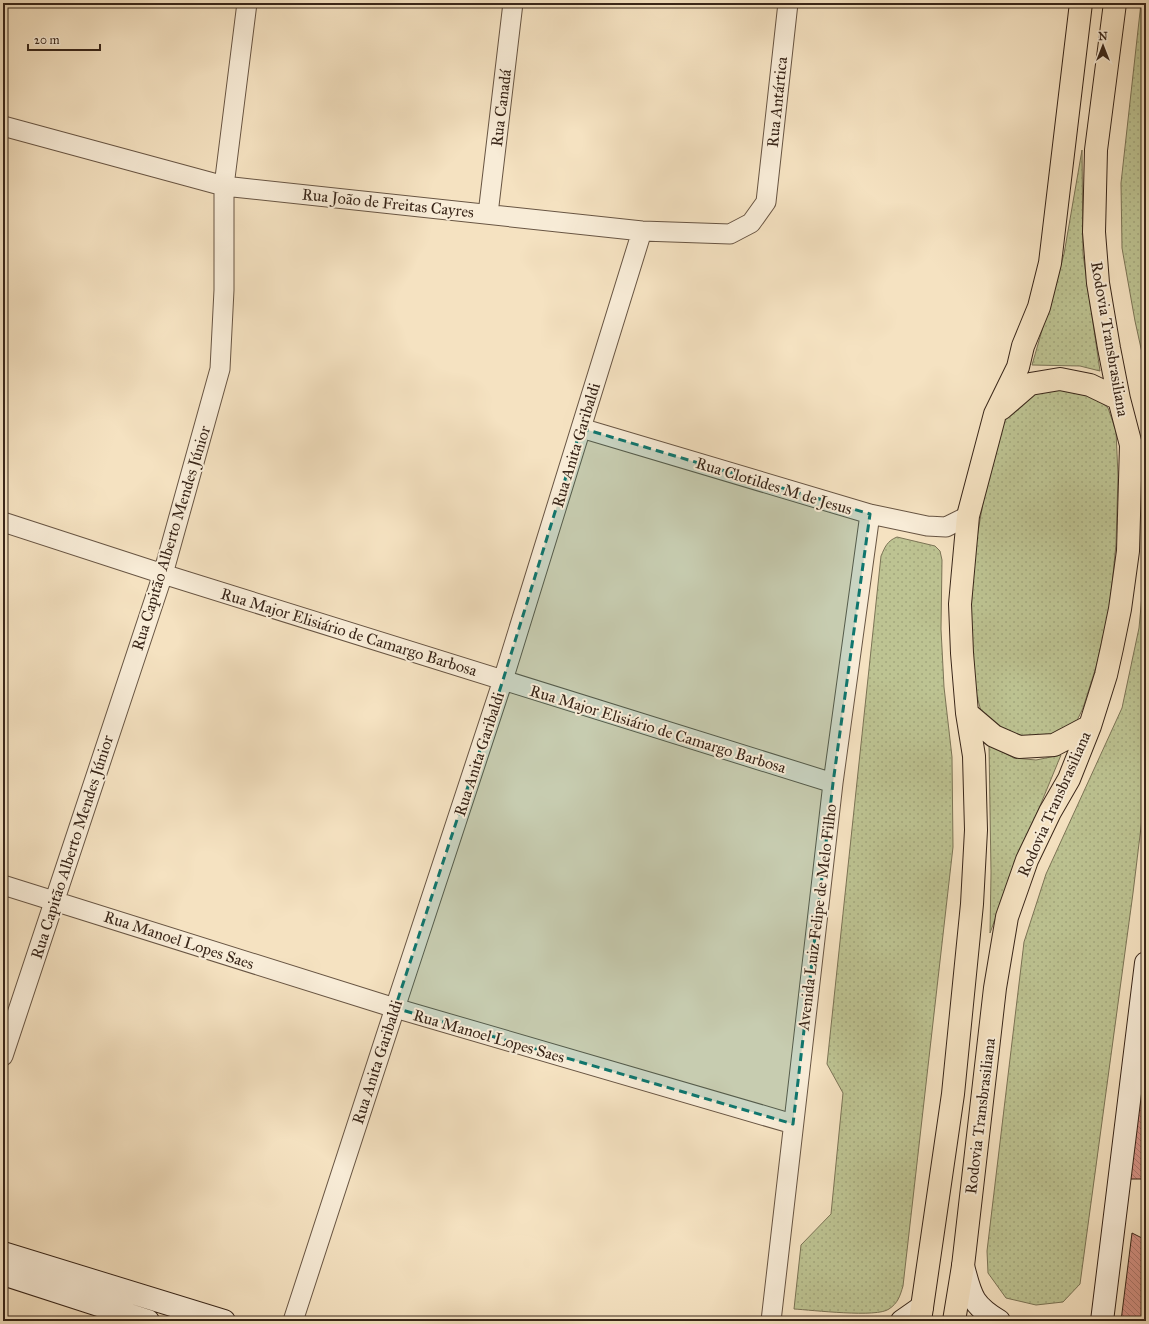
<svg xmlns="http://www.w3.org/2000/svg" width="1149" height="1324" font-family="'IM FELL Great Primer',serif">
<defs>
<pattern id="grass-dots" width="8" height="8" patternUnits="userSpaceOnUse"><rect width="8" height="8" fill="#bdc392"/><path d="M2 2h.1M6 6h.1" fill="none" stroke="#a3a77d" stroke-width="1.8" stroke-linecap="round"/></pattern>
<pattern id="building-back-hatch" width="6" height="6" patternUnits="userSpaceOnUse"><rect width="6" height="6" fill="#d79488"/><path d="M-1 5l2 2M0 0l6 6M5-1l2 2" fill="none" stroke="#af796e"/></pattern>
</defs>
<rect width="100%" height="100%" fill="#f5e2c1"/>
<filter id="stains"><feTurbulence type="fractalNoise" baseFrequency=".005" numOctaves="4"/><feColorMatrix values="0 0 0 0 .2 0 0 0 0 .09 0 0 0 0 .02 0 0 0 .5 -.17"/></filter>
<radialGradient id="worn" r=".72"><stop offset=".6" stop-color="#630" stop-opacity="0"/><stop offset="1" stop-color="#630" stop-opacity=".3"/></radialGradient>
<!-- grass -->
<path fill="url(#grass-dots)" stroke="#7b7456" d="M1141,3H1146V371L1135,321L1122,248L1121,183Z
M1082,150L1083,254L1100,371L1080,366L1032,365L1064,254Z
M1058,387L1091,393L1108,408L1116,431L1118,476L1116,544L1110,606L1096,667L1083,708L1073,729L1049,737L1022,738L1001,730L982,715L974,685L970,649L973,561L986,485L1005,417L1029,396Z
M897,537L935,546L940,551L942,560L941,629L944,687L952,757L953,847L903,1286C900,1296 898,1303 889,1309C877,1318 812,1310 794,1309L801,1245L831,1214L843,1093L827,1064L881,556C885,547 887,541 897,537Z
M1146,552V786L1133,893L1080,1284L1063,1302L1036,1305L1006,1298L988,1273L987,1251L1024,942L1046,874L1122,708L1139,628Z
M989,745L1014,758L1036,760L1061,755L1011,876L990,933L991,873Z"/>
<!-- building -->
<path fill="url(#building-back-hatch)" stroke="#392619" d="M1146,1048V1179H1130Z
M1132,1233L1146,1240V1321H1121Z"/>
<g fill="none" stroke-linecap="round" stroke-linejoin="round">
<!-- street casing -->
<g stroke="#685543" stroke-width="21">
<path id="street" d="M3,126L224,186L642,231L730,234L751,223L766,202L788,3
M488,214L513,3
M581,428L870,514L927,526L946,527L968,516
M3,522L163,574L833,783
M3,885L395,1008L793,1124
M3,1056L163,574L220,369L224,290V186L247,3
M293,1321L395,1008L503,680L642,231
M771,1321L833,783L870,514"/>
</g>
<!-- secondary casing -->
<g stroke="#392619" stroke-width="24">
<path id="secondary" d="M3,1253L224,1321
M963,1266C971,1295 971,1304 999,1321
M3,1274L148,1321
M902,1321L922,1307
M1102,1321L1146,963"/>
</g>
<!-- highway casing -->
<g stroke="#392619" stroke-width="24">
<path id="highway" d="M1001,409L1030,384L1060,379L1090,385L1119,399
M967,713L994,736L1019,747L1054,745L1090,726
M920,1321L953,1094L972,904L976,830L974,756L967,713L962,653L960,604L968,516L995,414L1018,367L1023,346L1039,307L1050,263L1081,3
M954,1321L963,1266L995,988L1007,917L1027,860L1050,812L1069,779L1090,726L1106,675L1112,648L1120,609L1128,551L1131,445L1119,399L1109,348L1098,283L1094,232L1096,150L1115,3"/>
</g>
<!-- street -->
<use href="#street" stroke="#f8ecd7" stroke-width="19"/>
<!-- secondary -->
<use href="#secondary" stroke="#f8ecd7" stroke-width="22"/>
<!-- highway -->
<use href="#highway" stroke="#f5e2c1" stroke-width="22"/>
</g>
<!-- marked area -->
<path fill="#0f766e" fill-opacity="0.2" stroke="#0f766e" stroke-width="3" stroke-dasharray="8 5" stroke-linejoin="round" d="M581,428L870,514L833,783L793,1124L395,1008L503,680Z"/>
<g text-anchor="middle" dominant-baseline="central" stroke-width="4" stroke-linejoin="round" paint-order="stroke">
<!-- street labels -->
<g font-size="16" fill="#392619" stroke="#f8ecd7">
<text transform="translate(777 102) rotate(-84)">Rua Antártica</text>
<text transform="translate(501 108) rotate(-83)">Rua Canadá</text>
<text transform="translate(388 203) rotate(6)">Rua João de Freitas Cayres</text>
<text transform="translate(1110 339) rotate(80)">Rodovia Transbrasiliana</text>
<text transform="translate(576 445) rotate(-73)">Rua Anita Garibaldi</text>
<text transform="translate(774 486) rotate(17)">Rua Clotildes M de Jesus</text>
<text transform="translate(171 538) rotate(-73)">Rua Capitão Alberto Mendes Júnior</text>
<text transform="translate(349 632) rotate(17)">Rua Major Elisiário de Camargo Barbosa</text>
<text transform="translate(658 729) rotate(17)">Rua Major Elisiário de Camargo Barbosa</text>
<text transform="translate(479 754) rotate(-72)">Rua Anita Garibaldi</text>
<text transform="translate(1054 804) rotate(-66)">Rodovia Transbrasiliana</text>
<text transform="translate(72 847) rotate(-72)">Rua Capitão Alberto Mendes Júnior</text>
<text transform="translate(817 917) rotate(-83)">Avenida Luiz Felipe de Melo Filho</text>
<text transform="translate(179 940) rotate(18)">Rua Manoel Lopes Saes</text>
<text transform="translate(489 1036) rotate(16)">Rua Manoel Lopes Saes</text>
<text transform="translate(377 1062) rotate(-72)">Rua Anita Garibaldi</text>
<text transform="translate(980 1116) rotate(-83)">Rodovia Transbrasiliana</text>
</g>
</g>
<!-- margin -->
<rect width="1149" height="1324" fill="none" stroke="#f5e2c1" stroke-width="16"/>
<rect x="4" y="4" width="1141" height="1316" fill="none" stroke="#392619" stroke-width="2"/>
<rect x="8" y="8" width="1133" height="1308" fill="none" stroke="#392619"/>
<!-- north arrow -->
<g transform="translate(1103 46)" stroke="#f8ecd7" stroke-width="3" paint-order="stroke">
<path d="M0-3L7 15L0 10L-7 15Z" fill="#392619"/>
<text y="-6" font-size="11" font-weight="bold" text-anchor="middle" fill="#392619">N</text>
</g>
<!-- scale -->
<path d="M28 44v6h72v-6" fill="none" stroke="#392619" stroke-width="2"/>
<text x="34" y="44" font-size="12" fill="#392619" stroke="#f8ecd7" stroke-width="3" paint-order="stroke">20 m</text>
<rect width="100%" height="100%" filter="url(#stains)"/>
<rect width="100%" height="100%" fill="url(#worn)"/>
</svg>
